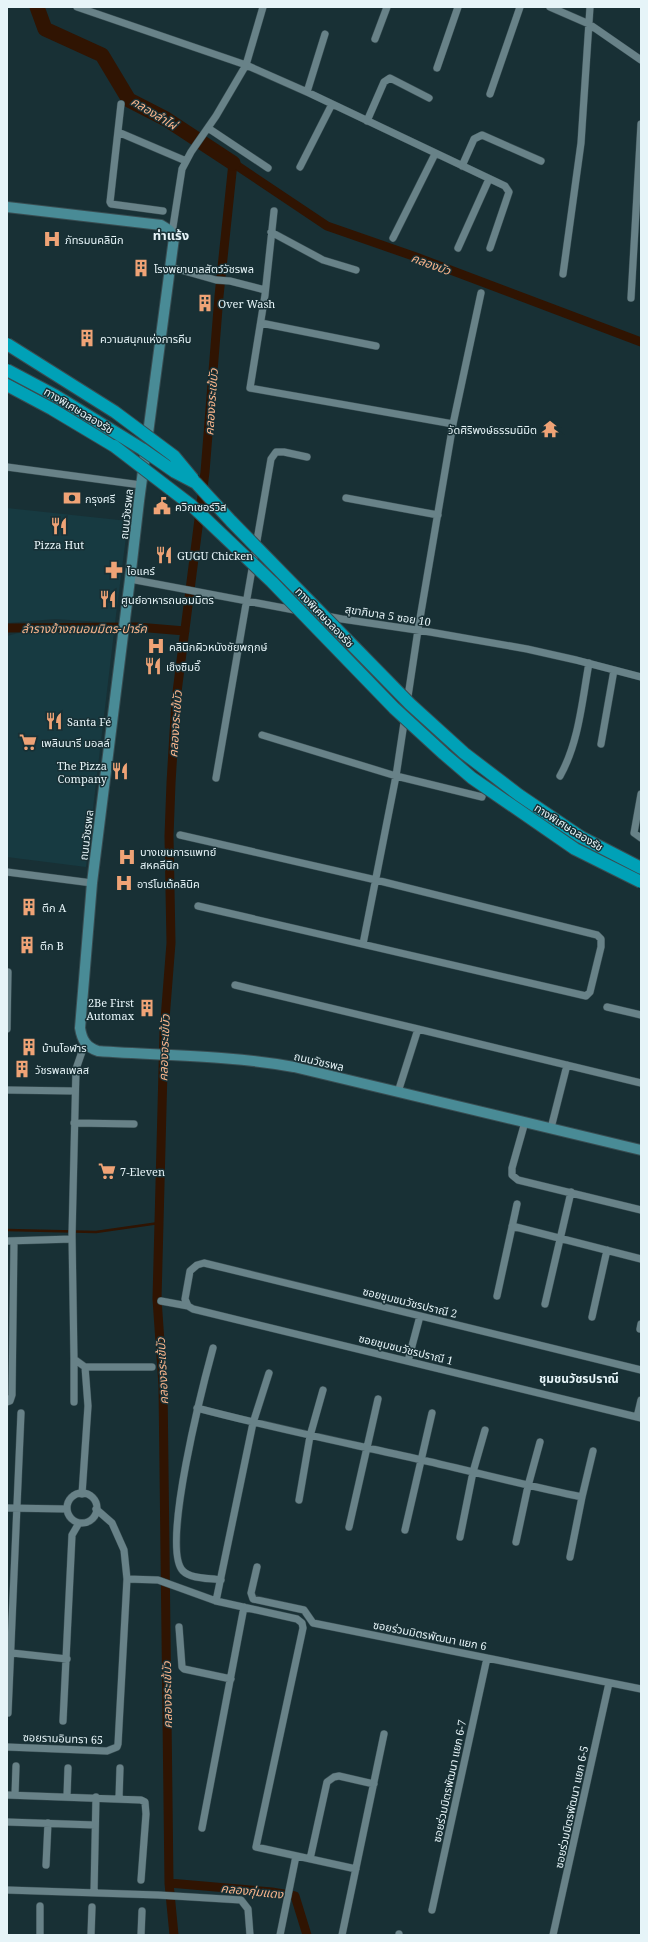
<svg xmlns="http://www.w3.org/2000/svg" width="648" height="1942" font-family="'Noto Serif','Noto Sans Thai',serif">
<rect width="100%" height="100%" fill="#183035"/>
<!-- built -->
<path fill="#173a41" d="M7,508L128,521L115,623L55,619L7,623Z
M44,631L114,632L86,867L7,857V636L22,632Z"/>
<g fill="none" stroke-linecap="round" stroke-linejoin="round">
<!-- stream -->
<path stroke="#301402" stroke-width="2.5" d="M7,1230L96,1232L159,1223"/>
<!-- canal -->
<path stroke="#301402" stroke-width="9" d="M7,628L137,627L185,631
M169,1883L272,1892L295,1896L307,1935
M174,1935L169,1883L163,1385L157,1299L164,1032L171,943L169,836L171,783L176,700L205,472L219,296L233,163L327,226L416,257L641,342"/>
<!-- river -->
<path stroke="#301402" stroke-width="15" d="M37,7L45,29L102,55L129,100L166,119L233,163"/>
<!-- street casing -->
<g stroke="#384d52" stroke-width="8">
<path id="street" d="M77,7L246,65L307,92L505,186L509,192L490,248
M550,7L589,24L641,60
M375,39L387,7
M437,68L458,7
M307,92L325,34
M490,94L520,7
M121,104L110,202L111,204L163,211
M367,121L384,82L390,78L429,98
M208,128L268,168
M118,132L186,161
M462,166L474,139L482,135L541,161
M300,167L332,104
M274,211L265,295L250,388L453,424
M271,232L323,260L356,270
M172,233L182,169L191,152L216,116L246,65L263,7
M393,238L435,154
M458,248L489,179
M170,267L216,280L230,281L265,290
M563,274L581,143L590,7
M631,298L641,124
M261,323L376,346
M7,467L141,485
M346,498L438,515
M130,579L342,619L430,632L527,649L576,660L641,677
M262,735L396,776L418,630L453,424L481,293
M601,744L614,670
M560,776C579,742 582,701 589,663
M216,778L271,459L276,452H284L307,457
M641,794L634,833L641,838
M180,835L376,880L597,935L601,939V947L590,992L586,996L198,906
M7,872L92,883
M363,944L396,776L482,797
M235,985L418,1029L398,1092
M607,1007L641,1015
M7,1029L8,972
M418,1029L641,1083
M7,1090L74,1091
M525,1122L512,1168V1175L518,1180L641,1210
M74,1123L134,1124
M551,1128L567,1065
M512,1226L641,1259
M7,1241L72,1239
M497,1296L517,1204
M161,1301L188,1306
M545,1304L571,1192
M592,1317L607,1250
M640,1329L641,1324
M213,1348C204,1381 160,1549 183,1571C191,1579 209,1578 221,1580
M408,1361L420,1316
M85,1367H152
M641,1370L204,1263L197,1265L190,1271L185,1299L188,1306L193,1309L641,1418
M7,1402L10,1401L12,1395L14,1241
M74,1402V1359
M197,1408C272,1428 347,1443 422,1460C475,1472 528,1486 582,1497
M637,1417L641,1400
M67 1508a15 15 0 1 1 30 0a15 15 0 1 1-30 0Z
M82,1494L88,1406L85,1367L74,1359L72,1235L76,1069L85,1043
M299,1500L310,1436L323,1390
M7,1508L67,1509
M349,1527L378,1399
M405,1530L432,1413
M460,1537L473,1472L485,1430
M516,1542L528,1486L540,1442
M570,1557L582,1497L593,1451
M257,1567L251,1593L253,1599L304,1610L313,1623L641,1689
M127,1579L158,1580L216,1601L297,1619L302,1623L303,1628L256,1847L356,1869
M216,1601L253,1423L269,1373
M179,1627L182,1667L184,1669L231,1679
M12,1653L67,1659
M8,1713L21,1413
M63,1721L72,1535L79,1523
M7,1747L107,1751L117,1747L118,1744L127,1579L124,1550L112,1523L96,1509
M7,1795L141,1800L145,1802L146,1814L141,1880
M15,1795L16,1766
M67,1796L68,1768
M119,1798L120,1768
M7,1822L95,1825
M202,1828L244,1607
M310,1859L327,1782L334,1777L339,1776L374,1784
M46,1865L48,1823
M7,1890L158,1895L241,1900L248,1909L250,1935
M94,1892L96,1797
M432,1910L487,1658
M40,1935V1906
M91,1935L92,1907
M141,1935L142,1911
M280,1935L296,1856
M342,1935L384,1734
M399,1935V1934
M553,1935L609,1683"/>
</g>
<!-- secondary casing -->
<g stroke="#384d52" stroke-width="12">
<path id="secondary" d="M7,207L161,225L169,230L174,238L139,501L130,579L92,883L80,1028C82,1040 86,1047 98,1051C164,1056 229,1055 294,1067L641,1150"/>
</g>
<!-- highway casing -->
<g stroke="#384d52" stroke-width="14">
<path id="highway" d="M7,385L52,409L114,446"/>
</g>
<!-- street -->
<use href="#street" stroke="#688288" stroke-width="7"/>
<!-- secondary -->
<use href="#secondary" stroke="#498b96" stroke-width="10"/>
<!-- highway -->
<use href="#highway" stroke="#00a1b7" stroke-width="12"/>
<!-- highway-bridge casing -->
<g stroke="#384d52" stroke-width="14" stroke-linecap="butt">
<path id="highway-bridge" d="M7,344L115,412L174,456L193,479
M7,370L56,396L142,449L175,472L196,483L231,521L410,704L464,753L519,795L581,837L641,868
M114,446L191,505L272,582L394,708L444,754L472,778L575,849L641,882"/>
</g>
<!-- highway-bridge -->
<use href="#highway-bridge" stroke="#00a1b7" stroke-width="12"/>
</g>
<!-- icons -->
<defs>
<g id="hospital-bare" transform="scale(1.38)"><path d="M-5-5h3v3.5h4V-5h3V5h-3V1.5h-4V5h-3Z" fill="#efa376" stroke="#183035" stroke-width="2.5" paint-order="stroke"/></g>
<g id="building-bare" transform="scale(1.38)"><path d="M-4-6H4V6H1V3H-1V6H-4ZM-2.5-4.3h1.7v1.8h-1.7ZM.8-4.3h1.7v1.8H.8ZM-2.5-1h1.7V.8h-1.7ZM.8-1h1.7V.8H.8Z" fill="#efa376" stroke="#183035" stroke-width="2.5" paint-order="stroke"/></g>
<g id="temple-bare" transform="scale(1.38)"><path d="M0-6L5-2H3V0L6.5 2.5H4V6H1.5V3h-3V6H-4V2.5H-6.5L-3 0V-2H-5Z" fill="#efa376" stroke="#183035" stroke-width="2.5" paint-order="stroke"/></g>
<g id="bank-bare" transform="scale(1.38)"><path d="M-6-4H6V4H-6ZM0-2.3a2.3 2.3 0 1 0 0 4.6a2.3 2.3 0 1 0 0-4.6Z" fill="#efa376" stroke="#183035" stroke-width="2.5" paint-order="stroke"/></g>
<g id="civic-bare" transform="scale(1.38)"><path d="M-.6-6.5H3V-4.5H.6V-3L4-1V1h2V6H-6V1h2V-1L-.6-3ZM-1.2 2.5V6h2.4V2.5Z" fill="#efa376" stroke="#183035" stroke-width="2.5" paint-order="stroke"/></g>
<g id="restaurant-bare" transform="scale(1.38)"><path d="M-5-6h1v4h1v-4h1v4h1v-4h1v5L-1.5 .5V6h-2V.5L-5-1ZM5-6V6H3V1.5H1.5Q1.5-4 5-6Z" fill="#efa376" stroke="#183035" stroke-width="2.5" paint-order="stroke"/></g>
<g id="pharmacy-bare" transform="scale(1.38)"><path d="M-2-6h4v4h4v4h-4v4h-4v-4h-4v-4h4Z" fill="#efa376" stroke="#183035" stroke-width="2.5" paint-order="stroke"/></g>
<g id="supermarket-bare" transform="scale(1.38)"><path d="M-6-5.5h2.5l.6 2H6L4.5 2H-2.5L-4.4-4H-6ZM-1.5 3.2a1.3 1.3 0 1 0 .1 0ZM3 3.2a1.3 1.3 0 1 0 .1 0Z" fill="#efa376" stroke="#183035" stroke-width="2.5" paint-order="stroke"/></g>
</defs>
<g fill-rule="evenodd">
<use href="#hospital-bare" x="52" y="239"/>
<use href="#building-bare" x="141" y="268"/>
<use href="#building-bare" x="205" y="303"/>
<use href="#building-bare" x="87" y="338"/>
<use href="#temple-bare" x="550" y="429"/>
<use href="#bank-bare" x="72" y="498"/>
<use href="#civic-bare" x="162" y="506"/>
<use href="#restaurant-bare" x="59" y="526"/>
<use href="#restaurant-bare" x="164" y="555"/>
<use href="#pharmacy-bare" x="114" y="570"/>
<use href="#restaurant-bare" x="108" y="599"/>
<use href="#hospital-bare" x="156" y="646"/>
<use href="#restaurant-bare" x="153" y="666"/>
<use href="#restaurant-bare" x="54" y="721"/>
<use href="#supermarket-bare" x="28" y="742"/>
<use href="#restaurant-bare" x="120" y="771"/>
<use href="#hospital-bare" x="127" y="857"/>
<use href="#hospital-bare" x="124" y="883"/>
<use href="#building-bare" x="29" y="907"/>
<use href="#building-bare" x="27" y="945"/>
<use href="#building-bare" x="147" y="1008"/>
<use href="#building-bare" x="29" y="1047"/>
<use href="#building-bare" x="22" y="1069"/>
<use href="#supermarket-bare" x="107" y="1171"/>
</g>
<g text-anchor="middle" dominant-baseline="central" stroke-width="3" stroke-linejoin="round" paint-order="stroke">
<!-- poi labels -->
<g font-size="11" fill="#e6f4f8" stroke="#183035" text-anchor="start">
<text x="65" y="239">ภัทรมนคลินิก</text>
<text x="154" y="268">โรงพยาบาลสัตว์วัชรพล</text>
<text x="218" y="303">Over Wash</text>
<text x="100" y="338">ความสนุกแห่งการคีบ</text>
<text x="537" y="429" text-anchor="end">วัดศิริพงษ์ธรรมนิมิต</text>
<text x="85" y="498">กรุงศรี</text>
<text x="175" y="506">ควิกเซอร์วิส</text>
<text x="59" y="544" text-anchor="middle">Pizza Hut</text>
<text x="177" y="555">GUGU Chicken</text>
<text x="127" y="570">ไอแคร์</text>
<text x="121" y="599">ศูนย์อาหารถนอมมิตร</text>
<text x="169" y="646">คลินิกผิวหนังชัยพฤกษ์</text>
<text x="166" y="666">เช็งซิมอี๊</text>
<text x="67" y="721">Santa Fé</text>
<text x="41" y="742">เพลินนารี มอลล์</text>
<text x="107" y="765" text-anchor="end">The Pizza<tspan x="107" dy="13">Company</tspan></text>
<text x="140" y="851">บางเขนการแพทย์<tspan x="140" dy="13">สหคลีนิก</tspan></text>
<text x="137" y="883">อาร์โบเต้คลินิค</text>
<text x="42" y="907">ตึก A</text>
<text x="40" y="945">ตึก B</text>
<text x="134" y="1002" text-anchor="end">2Be First<tspan x="134" dy="13">Automax</tspan></text>
<text x="42" y="1047">บ้านโอฬาร</text>
<text x="35" y="1069">วัชรพลเพลส</text>
<text x="120" y="1171">7-Eleven</text>
</g>
<!-- street labels -->
<g font-size="11" fill="#e6f4f8" stroke="#183035">
<text transform="translate(79 410) rotate(31)">ทางพิเศษฉลองรัช</text>
<text transform="translate(126 514) rotate(-84)">ถนนวัชรพล</text>
<text transform="translate(388 615) rotate(9)">สุขาภิบาล 5 ซอย 10</text>
<text transform="translate(325 617) rotate(46)">ทางพิเศษฉลองรัช</text>
<text transform="translate(569 827) rotate(32)">ทางพิเศษฉลองรัช</text>
<text transform="translate(86 835) rotate(-83)">ถนนวัชรพล</text>
<text transform="translate(319 1061) rotate(13)">ถนนวัชรพล</text>
<text transform="translate(410 1302) rotate(14)">ซอยชุมชนวัชรปราณี 2</text>
<text transform="translate(406 1349) rotate(14)">ซอยชุมชนวัชรปราณี 1</text>
<text transform="translate(430 1635) rotate(11)">ซอยร่วมมิตรพัฒนา แยก 6</text>
<text transform="translate(63 1738) rotate(2)">ซอยรามอินทรา 65</text>
<text transform="translate(449 1781) rotate(-78)">ซอยร่วมมิตรพัฒนา แยก 6-7</text>
<text transform="translate(571 1807) rotate(-78)">ซอยร่วมมิตรพัฒนา แยก 6-5</text>
</g>
<!-- water labels -->
<g font-size="12" font-style="italic" fill="#fab58c" stroke="#183035">
<text transform="translate(154 113) rotate(31)">คลองลำไผ่</text>
<text transform="translate(431 264) rotate(20)">คลองบัว</text>
<text transform="translate(211 402) rotate(-86)">คลองจระเข้บัว</text>
<text x="84" y="628">ลำรางข้างถนอมมิตร-ปาร์ค</text>
<text transform="translate(175 724) rotate(-86)">คลองจระเข้บัว</text>
<text transform="translate(164 1048) rotate(-88)">คลองจระเข้บัว</text>
<text transform="translate(162 1371) rotate(-93)">คลองจระเข้บัว</text>
<text transform="translate(167 1695) rotate(-91)">คลองจระเข้บัว</text>
<text transform="translate(252 1891) rotate(6)">คลองกุ่มแดง</text>
</g>
<!-- neighbourhood labels -->
<g font-size="12" font-weight="bold" fill="#e6f4f8" stroke="#183035">
<text x="579" y="1378">ชุมชนวัชรปราณี</text>
</g>
<!-- quarter labels -->
<g font-size="13" font-weight="bold" fill="#e6f4f8" stroke="#183035">
<text x="171" y="235">ท่าแร้ง</text>
</g>
</g>
<!-- border -->
<rect width="648" height="1942" fill="none" stroke="#e6f4f8" stroke-width="16"/>
</svg>
